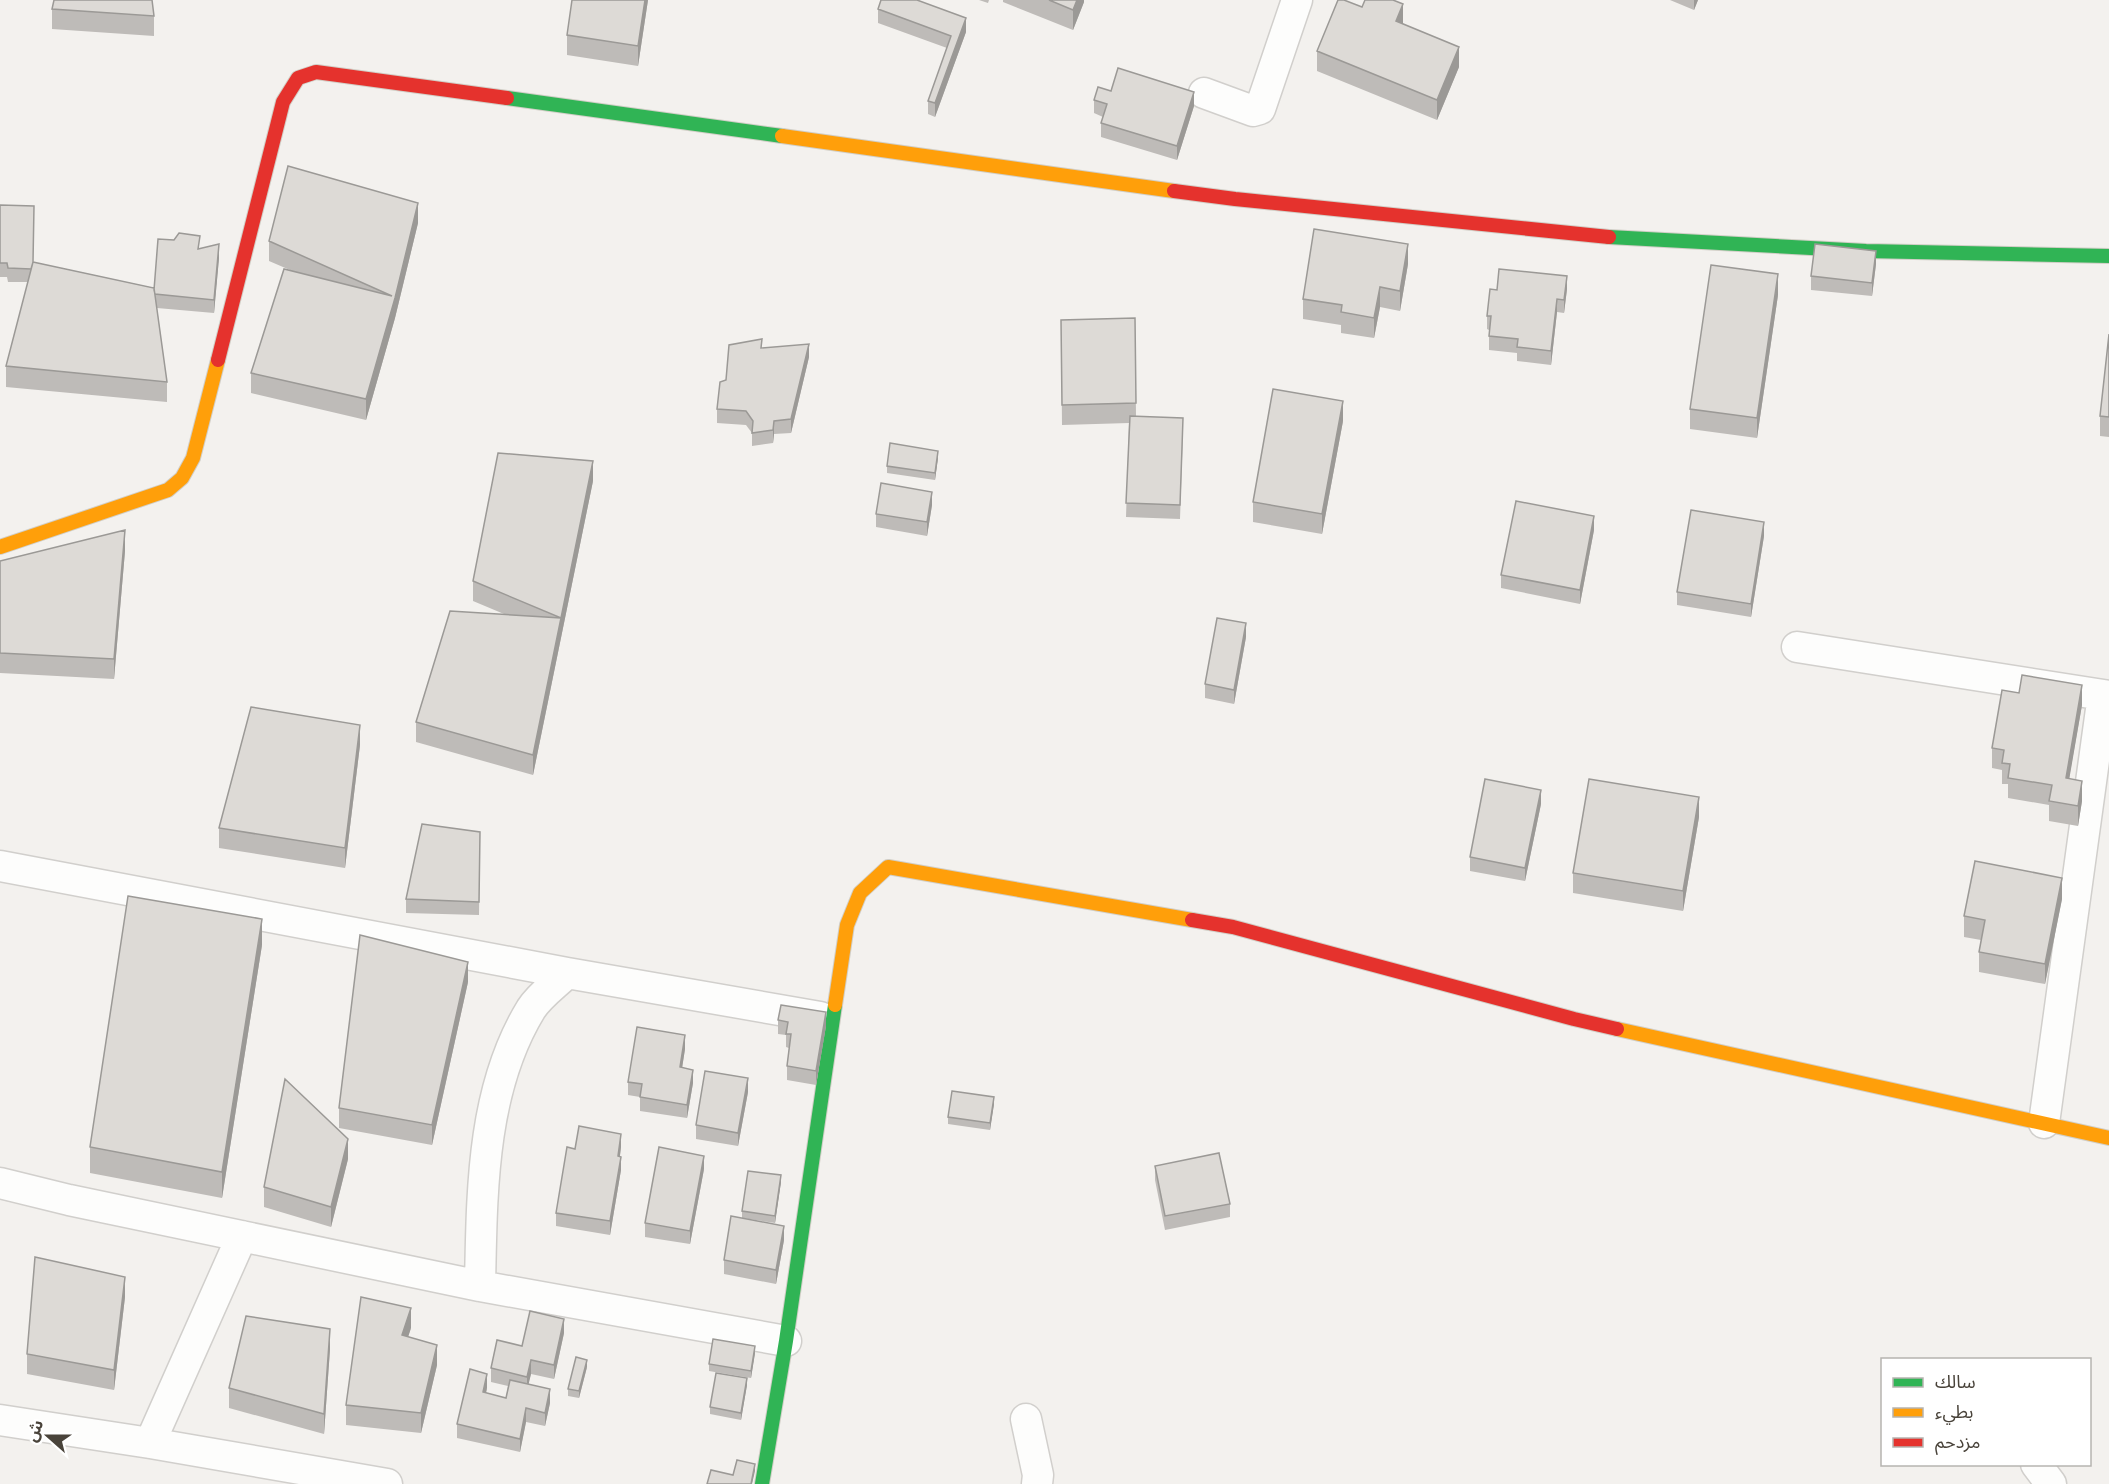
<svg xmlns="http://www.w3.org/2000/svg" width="2109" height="1484" font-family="'Archivo Narrow','Noto Sans Arabic',sans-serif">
<rect width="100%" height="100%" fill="#f3f1ee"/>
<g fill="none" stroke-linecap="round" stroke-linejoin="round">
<!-- street casing -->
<g stroke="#d1cfcc" stroke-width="33">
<path id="street" d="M1204,93L1253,111L1260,109L1297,0
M1797,647L2109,696
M0,866L567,973L820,1017
M2044,1123L2103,695
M0,1183L69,1200L480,1286L786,1341
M480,1286C482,1193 481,1091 531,1009C540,995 556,984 567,973
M1026,1419L1038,1475L1037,1484
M0,1420L150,1443L387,1484
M150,1443L242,1236
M2036,1464L2051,1484"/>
</g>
<!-- fast casing -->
<g stroke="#d1cec6" stroke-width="16">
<path id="fast" d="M507,98L782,136
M1609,237L1866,251L2109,256
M762,1484L786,1341L835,1005"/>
</g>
<!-- slow casing -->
<g stroke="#d1cec6" stroke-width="16">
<path id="slow" d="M782,136L1174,191
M0,547L168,490L182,478L193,458L218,360
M835,1005L847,925L860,893L888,867L1192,920
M1617,1029L2109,1138"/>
</g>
<!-- jam casing -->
<g stroke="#d1cec6" stroke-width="16">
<path id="jam" d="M1174,191L1235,199L1609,237
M218,360L283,102L298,78L316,72L507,98
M1192,920L1233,927L1574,1019L1617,1029"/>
</g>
<!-- street -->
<use href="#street" stroke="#fdfdfc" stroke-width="30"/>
<!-- fast -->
<use href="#fast" stroke="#30b455" stroke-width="14"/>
<!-- slow -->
<use href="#slow" stroke="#ff9f0a" stroke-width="14"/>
<!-- jam -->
<use href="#jam" stroke="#e5322d" stroke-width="14"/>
</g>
<!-- wall -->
<path fill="#bebbb8" d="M648,0L638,66L567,55V35Z
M979,0H989L988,3Z
M1003,0H1084V2L1073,30L1003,2Z
M1670,0H1698L1694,10Z
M52,9L154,16V36L52,29Z
M878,9L966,32L935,117L928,114V101L947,48L878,23Z
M1403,24L1459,67L1437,120L1317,71V51Z
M1111,91L1194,106L1177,160L1101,137V123L1103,117L1094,113V100Z
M0,205L33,262L154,288L200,248L219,258L214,313L157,308L167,382V402L6,387V366L28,282H8L7,277H0Z
M418,223L395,318L366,420L251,393V373L290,270L269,261V241Z
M1408,264L1400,311L1380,307L1374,338L1341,333V325L1303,319V299Z
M1876,264L1872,296L1811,290V276Z
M1567,289L1564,313L1557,312L1551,365L1517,361V353L1489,350V330L1487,329V316L1497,290Z
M1778,295L1757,438L1690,429V409Z
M1135,318L1136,416L1183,432L1180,519L1126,517L1129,423L1062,425L1061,320Z
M2109,334V437L2100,436V416Z
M762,348L809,357L791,433L774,434L773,443L752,446V433L746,425L717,423V409L726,380Z
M1343,421L1322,534L1253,522V502Z
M938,458L935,480L887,473V466Z
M593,481L533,775L416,742V722L504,614L473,601V581Z
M932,505L927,536L876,527V514Z
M1594,530L1580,604L1501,588V575Z
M1764,536L1751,617L1677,605V592Z
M125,551L114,679L0,673V561Z
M1246,637L1234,704L1205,698V684Z
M2082,705L2069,778L2082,801L2078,826L2049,821V805L2008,798V784H2002V770L1992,768V748Z
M360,745L345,868L219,848V828Z
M1541,804L1525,881L1470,871V857Z
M1699,817L1683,911L1573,893V873Z
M480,832L479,915L406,913V899Z
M2062,899L2045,984L1979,972V952L1981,940L1964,937V916Z
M262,945L222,1198L90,1173V1147Z
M468,982L432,1145L339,1128V1108Z
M778,1020L826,1026L816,1085L787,1080V1066L789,1048L786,1047V1035L778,1034Z
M685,1049L682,1068L693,1083L687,1118L640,1111V1097L628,1095V1082Z
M748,1092L738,1146L696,1139V1125Z
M994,1104L990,1130L948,1124V1117Z
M621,1147L620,1156L621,1170L610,1235L556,1226V1213L575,1149Z
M348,1159L331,1227L264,1207V1187Z
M1155,1166L1230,1204V1217L1165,1230L1155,1180Z
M704,1169L690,1244L645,1237V1223Z
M781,1182L775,1223L742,1218V1211Z
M784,1240L776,1284L724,1274V1260Z
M125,1297L114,1390L27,1374V1354Z
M411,1328L408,1337L437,1365L421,1433L346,1425V1405Z
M564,1333L554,1379L531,1374L528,1384L550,1403L545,1426L526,1422L520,1452L457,1438V1424L487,1388L486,1393L506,1398L508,1386L491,1382V1368L522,1346Z
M330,1349L324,1434L229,1408V1388Z
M755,1353L751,1378L709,1371V1364Z
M587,1367L579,1398L568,1396V1389Z
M747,1385L741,1420L710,1414V1407Z"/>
<!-- shaded-wall -->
<path fill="#9b9996" d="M645,0H648L638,66V46Z
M1077,0H1084V2L1073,30V10Z
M1694,0H1698L1694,10Z
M1403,4V24L1396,21Z
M966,18V32L935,117V103Z
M1459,47V67L1437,120V100Z
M1194,92V106L1177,160V146Z
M418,203V223L395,318L366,420V399Z
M219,244V258L214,313V300Z
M1408,244V264L1400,311V291Z
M1876,251V264L1872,296V283Z
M1778,274V295L1757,438V418Z
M1567,276V289L1564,313V300Z
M1380,287V307L1374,338V318Z
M1557,299V312L1551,365V351Z
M809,344V357L791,433V419Z
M1343,401V421L1322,534V514Z
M774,421V434L773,443V430Z
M938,451V458L935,480V473Z
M593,461V481L533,775V755Z
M932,492V505L927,536V522Z
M1594,516V530L1580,604V590Z
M1764,522V536L1751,617V604Z
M125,530V551L114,679V659Z
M1246,623V637L1234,704V690Z
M2082,685V705L2066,798V778Z
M360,725V745L345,868V848Z
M2082,781V801L2078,826V806Z
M1541,790V804L1525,881V868Z
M1699,797V817L1683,911V891Z
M2062,878V899L2045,984V964Z
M262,919V945L222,1198V1172Z
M468,962V982L432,1145V1125Z
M826,1012V1026L816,1085V1071Z
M685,1035V1049L680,1081V1067Z
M693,1070V1083L687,1118V1105Z
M748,1078V1092L738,1146V1133Z
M994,1097V1104L990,1130V1123Z
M621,1134V1147L618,1170V1156Z
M348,1139V1159L331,1227V1207Z
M704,1156V1169L690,1244V1231Z
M621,1157V1170L610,1235V1221Z
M781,1175V1182L775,1223V1216Z
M784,1226V1240L776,1284V1270Z
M125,1277V1297L114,1390V1370Z
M411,1308V1328L402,1355V1335Z
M564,1319V1333L554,1379V1365Z
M330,1329V1349L324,1434V1414Z
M437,1345V1365L421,1433V1413Z
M755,1346V1353L751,1378V1371Z
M531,1360V1374L527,1391V1377Z
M587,1360V1367L579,1398V1391Z
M487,1374V1388L483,1406V1392Z
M747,1378V1385L741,1420V1413Z
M550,1389V1403L545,1426V1413Z
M526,1408V1422L520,1452V1439Z
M755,1464V1471L752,1484H751Z"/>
<!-- building -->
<path fill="#dddad6" stroke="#9b9996" stroke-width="1.5" d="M54,0H152L154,16L52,9Z
M572,0H645L638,46L567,35Z
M881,0H917L966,18L935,103L928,101L951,36L878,9Z
M1049,0H1077L1073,10Z
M1338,0H1344L1362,7L1365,0H1393L1403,4L1396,21L1459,47L1437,100L1317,51Z
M1118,68L1194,92L1177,146L1101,123L1107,104L1094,100L1098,87L1111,91Z
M288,166L418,203L395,298L366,399L251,373L284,269L392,296L269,241Z
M0,205L34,206L33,262L31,269L8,268L7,263H0Z
M1314,229L1408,244L1400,291L1380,287L1374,318L1341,312L1342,305L1303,299Z
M179,233L200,236L198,249L219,244L214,300L155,294L154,290L158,239L174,240Z
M1815,244L1876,251L1872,283L1811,276Z
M33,262L154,288L167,382L6,366Z
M1711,265L1778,274L1757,418L1690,409Z
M1499,269L1567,276L1564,300L1557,299L1551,351L1517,347L1518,339L1489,336L1491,316H1487L1490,289L1497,290Z
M1135,318L1136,403L1062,405L1061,320Z
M2109,334V417L2100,416Z
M762,339L761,348L809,344L791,419L774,421L773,430L752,433L753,421L746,411L717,409L720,382L726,380L729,345Z
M1273,389L1343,401L1322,514L1253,502Z
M1130,416L1183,418L1180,505L1126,503Z
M890,443L938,451L935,473L887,466Z
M498,453L593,461L561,618L473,581Z
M881,483L932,492L927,522L876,514Z
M1516,501L1594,516L1580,590L1501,575Z
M1691,510L1764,522L1751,604L1677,592Z
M125,530L114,659L0,653V561Z
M450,611L561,618L533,755L416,722Z
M1217,618L1246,623L1234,690L1205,684Z
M2022,675L2082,685L2066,778L2082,781L2078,806L2049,801L2052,785L2008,778L2010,764L2002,763L2004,750L1992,748L2002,690L2019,693Z
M251,707L360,725L345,848L219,828Z
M1485,779L1541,790L1525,868L1470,857Z
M1589,779L1699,797L1683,891L1573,873Z
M422,824L480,832L479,902L406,899Z
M1975,861L2062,878L2045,964L1979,952L1985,920L1964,916Z
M128,896L262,919L222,1172L90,1147Z
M360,935L468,962L432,1125L339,1108Z
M781,1005L826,1012L816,1071L787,1066L791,1034H786L788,1022L778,1020Z
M637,1027L685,1035L680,1067L693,1070L687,1105L640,1097L642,1084L628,1082Z
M705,1071L748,1078L738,1133L696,1125Z
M285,1079L348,1139L331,1207L264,1187Z
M952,1091L994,1097L990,1123L948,1117Z
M579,1126L621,1134L618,1156L621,1157L610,1221L556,1213L567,1147L575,1149Z
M659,1147L704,1156L690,1231L645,1223Z
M1219,1153L1230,1204L1165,1216L1155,1166Z
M748,1171L781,1175L775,1216L742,1211Z
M731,1216L784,1226L776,1270L724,1260Z
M35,1257L125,1277L114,1370L27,1354Z
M361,1297L411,1308L402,1335L437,1345L421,1413L346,1405Z
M530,1311L564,1319L554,1365L531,1360L527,1377L491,1368L497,1340L522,1346Z
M246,1316L330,1329L324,1414L229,1388Z
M713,1339L755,1346L751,1371L709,1364Z
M576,1357L587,1360L579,1391L568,1389Z
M470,1369L487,1374L483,1392L506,1398L510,1380L550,1389L545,1413L526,1408L520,1439L457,1424Z
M716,1373L747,1378L741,1413L710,1407Z
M737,1460L755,1464L751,1484H707L711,1470L733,1475Z"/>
<!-- legend -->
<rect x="1881" y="1358" width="210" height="108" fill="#ffffff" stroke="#b6b4b0" stroke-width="1.5"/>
<rect x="1893" y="1378" width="30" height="9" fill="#30b455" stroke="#b6b4b0" stroke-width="1.5"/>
<text x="1935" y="1388" font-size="18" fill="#49433a">سالك</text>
<rect x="1893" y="1408" width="30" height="9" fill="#ff9f0a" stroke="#b6b4b0" stroke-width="1.5"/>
<text x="1935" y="1418" font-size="18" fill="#49433a">بطيء</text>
<rect x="1893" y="1438" width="30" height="9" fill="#e5322d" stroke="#b6b4b0" stroke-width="1.5"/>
<text x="1935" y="1448" font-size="18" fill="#49433a">مزدحم</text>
<!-- north arrow -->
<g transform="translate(48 1436) rotate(291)" stroke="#ffffff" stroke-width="4.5" paint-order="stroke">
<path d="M0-4.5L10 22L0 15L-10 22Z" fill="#49433a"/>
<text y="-9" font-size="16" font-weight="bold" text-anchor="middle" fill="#49433a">ش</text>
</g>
</svg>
